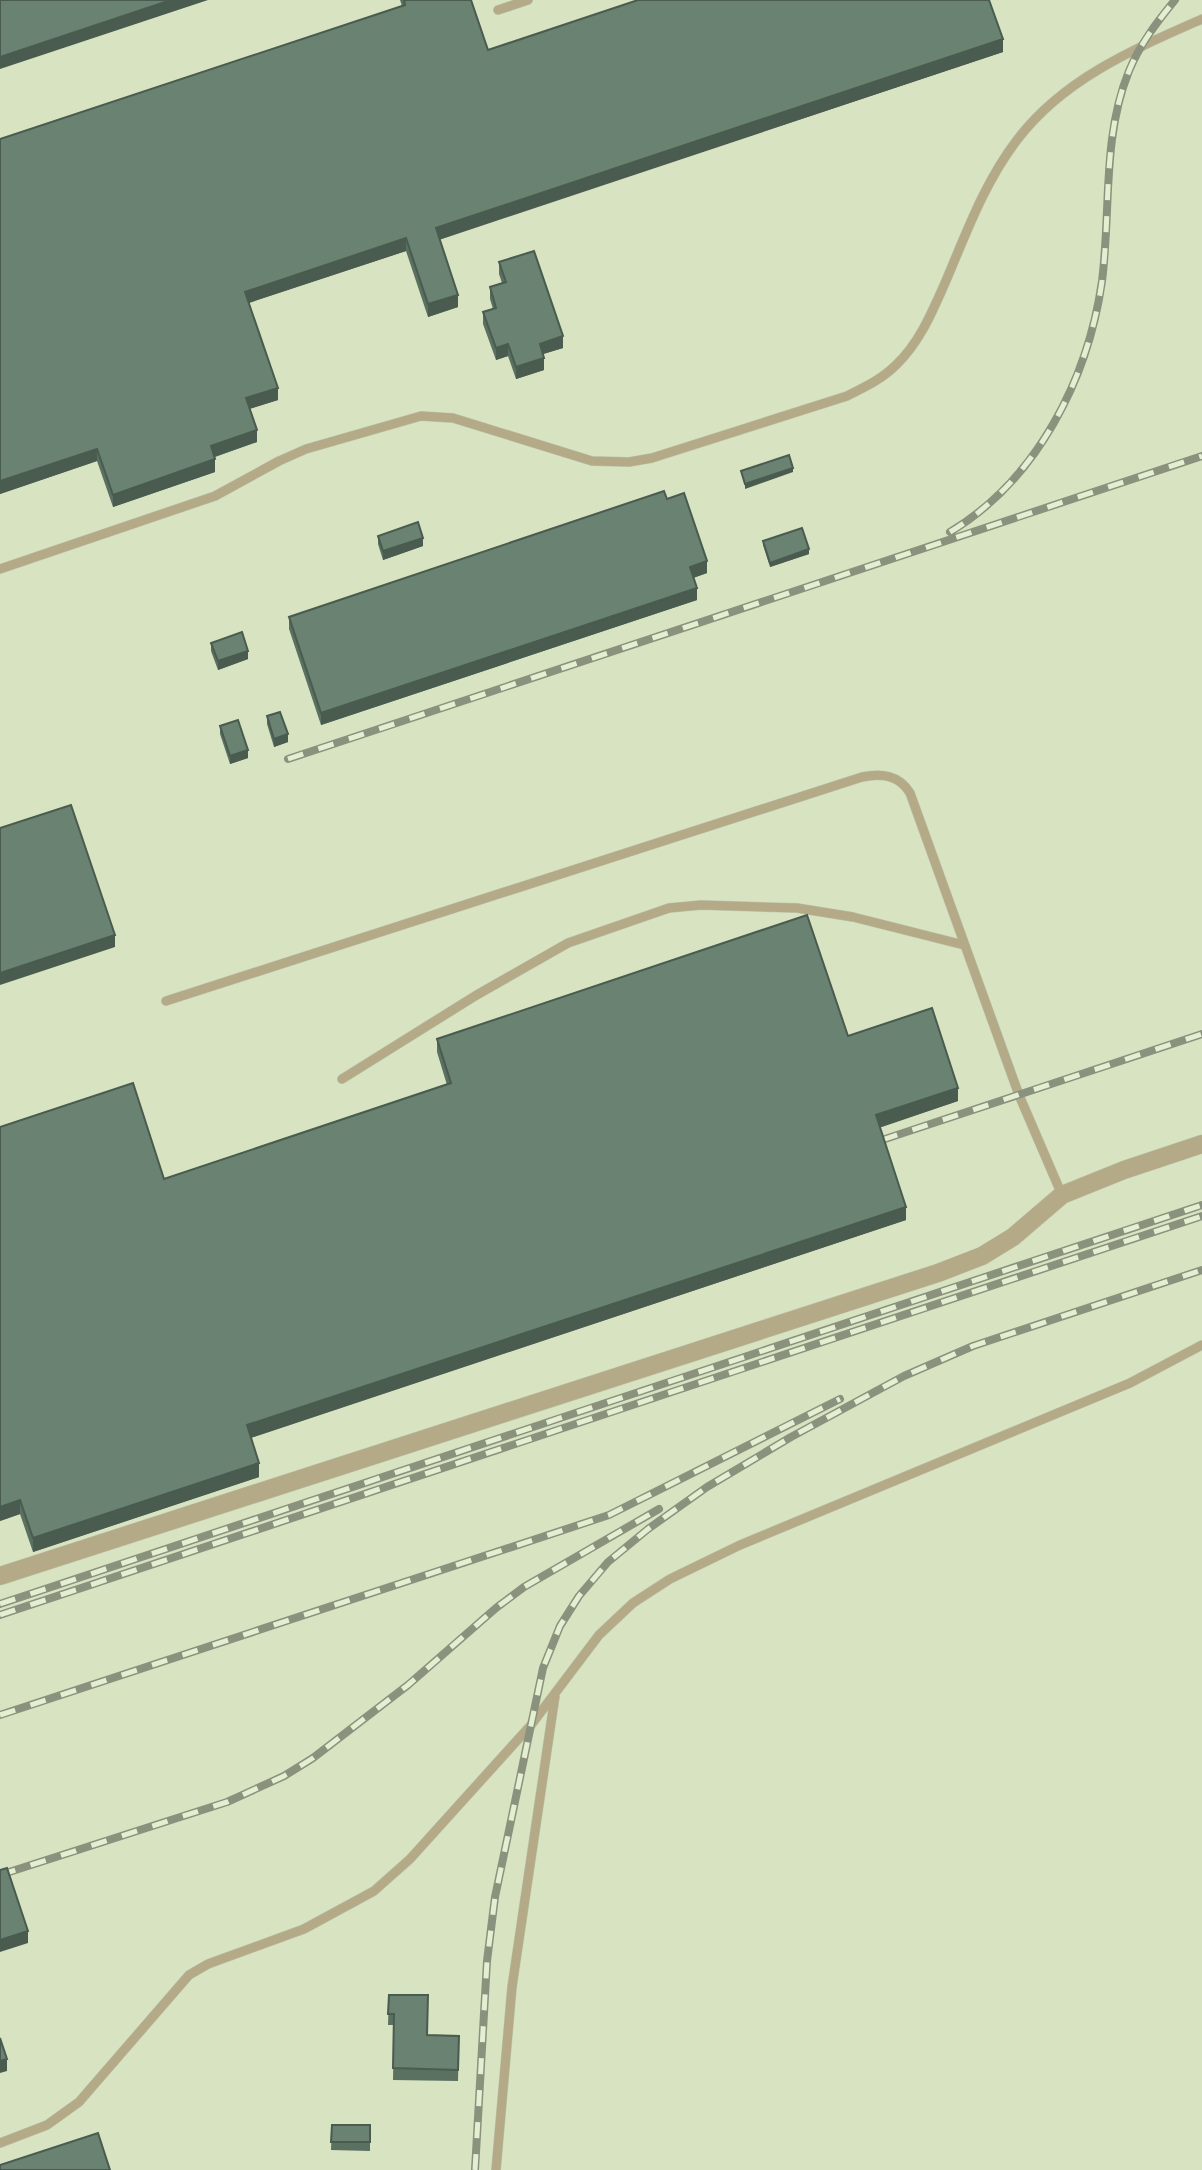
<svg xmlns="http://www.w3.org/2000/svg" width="1202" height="2170" font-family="Karla,sans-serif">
<rect width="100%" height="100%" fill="#e4efd2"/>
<!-- built -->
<path fill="#d7e3c1" d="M0,0H1202V2170H0Z"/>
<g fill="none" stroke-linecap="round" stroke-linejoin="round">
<!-- service casing -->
<g stroke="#c0cab1" stroke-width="10">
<path id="service" d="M498,10L528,0
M0,569L215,496L279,461L306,449L421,416L453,418L592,461L629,462L652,458L847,396C865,387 882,379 896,365C920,342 932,312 945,283C966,234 984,183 1017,140C1063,79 1134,49 1202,19
M166,1001L862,777C882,773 899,775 910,793L1019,1095L1062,1195
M342,1079L475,996L568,943L669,908L701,905L797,908L853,917L964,945
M0,2143L47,2125L79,2102L189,1975L208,1964L304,1929L374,1891L410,1859L531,1725L599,1635L633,1603L670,1579L740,1545L1130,1383L1202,1345
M496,2170L512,1987L555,1696"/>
</g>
<!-- minor casing -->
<g stroke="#c0cab1" stroke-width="19">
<path id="minor" d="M0,1576L938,1273L982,1256L1013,1237L1062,1195L1124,1170L1202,1144"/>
</g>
<!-- service -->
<use href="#service" stroke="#b4aa88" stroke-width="9"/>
<!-- minor -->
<use href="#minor" stroke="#b4aa88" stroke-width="18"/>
<!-- rail casing -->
<g stroke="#8a927e" stroke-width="8">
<path id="rail" d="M950,532C1037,480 1088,379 1102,281C1111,211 1102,137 1129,71C1140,44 1157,22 1175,0
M288,759L1202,456
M882,1140L1202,1034
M0,1604L1202,1205
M0,1615L1202,1216
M0,1715L609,1515L840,1399
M0,1875L227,1802L284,1776L313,1758L408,1685L496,1608L524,1587L659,1509
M475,2170L487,1961L495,1897L543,1668L560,1626L579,1596L608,1562L648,1529L707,1487L791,1437L904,1376L973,1346L1202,1270"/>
</g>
<!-- rail -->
<use href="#rail" stroke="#e4efd2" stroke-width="5" stroke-dasharray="16" stroke-linecap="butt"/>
</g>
<!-- wall -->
<path fill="#5a7061" d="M400,0H471L488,50L1003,52L439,239L458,307L428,317L406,251L249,303L278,400L249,409L257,442L215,457V472L113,507L97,461L0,494V139L402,6Z
M499,262L563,348L543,354L544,370L516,379L508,356L496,360L483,324V312L493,309L490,299V287L502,283L499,274Z
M667,499L707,573L693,578L697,600L321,725L289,629V617Z
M378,536L423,546L383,560L378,544Z
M763,541L809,554L770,567L763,545Z
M211,643L248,659L218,670L211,651Z
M267,716L288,742L274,747L267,724Z
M220,726L248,758L230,764L220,734Z
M848,1036L958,1101L880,1127L906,1220L251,1438L259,1477L33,1552L20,1514L0,1521L164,1179L447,1085L437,1052V1039Z
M389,1995L428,2035L459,2036L458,2081L393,2080L394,2025H388Z
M332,2125H370V2151L331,2150Z"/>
<!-- shaded-wall -->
<path fill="#4a5b4f" d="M171,0H208L0,69V57Z
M1003,39V52L436,241V228Z
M406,238V251L245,304V292Z
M458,295V307L428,317V304Z
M563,336V348L540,355V344Z
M508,344V356L496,360V348Z
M544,358V370L516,379V367Z
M278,388V400L246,410V398Z
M257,430V442L211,458V446Z
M97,449V461L0,494V481Z
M215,459V472L113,507V495Z
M793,468V472L745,489V484Z
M423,538V546L383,560V551Z
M809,549V554L770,567V563Z
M707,561V573L690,579V567Z
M697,588V600L321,725V713Z
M248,651V659L218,670V661Z
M288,734V742L274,747V739Z
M248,750V758L230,764V756Z
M115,935V947L0,985V973Z
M958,1088V1101L876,1129V1115Z
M906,1207V1220L247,1439V1425Z
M259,1463V1477L33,1552V1538Z
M20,1500V1514L0,1521V1507Z
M28,1931V1943L0,1952V1940Z
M7,2059V2071L0,2073V2061Z"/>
<!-- building -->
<path fill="#698271" stroke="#4a5b4f" stroke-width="2" d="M0,0H171L0,57Z
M404,0H471L488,50L638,0H989L1003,39L436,228L458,295L428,304L406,238L245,292L278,388L246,398L257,430L211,446L215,459L113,495L97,449L0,481V139L405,5Z
M534,251L563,336L540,344L544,358L516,367L508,344L496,348L483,312L496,308L490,287L506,282L499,262Z
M789,455L793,468L745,484L741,471Z
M664,491L667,499L684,493L707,561L690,567L697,588L321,713L289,617Z
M418,522L423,538L383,551L378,536Z
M802,528L809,549L770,563L763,541Z
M242,632L248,651L218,661L211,643Z
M280,712L288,734L274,739L267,716Z
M238,720L248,750L230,756L220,726Z
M71,805L115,935L0,973V828Z
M807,915L848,1036L932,1008L958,1088L876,1115L906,1207L247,1425L259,1463L33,1538L20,1500L0,1507V1127L133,1083L164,1179L451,1083L437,1039Z
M7,1868L28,1931L0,1940V1870Z
M389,1995H428L427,2035L459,2036L458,2070L393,2068L394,2014H388Z
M0,2038L7,2059L0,2061Z
M332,2125H370V2142H331Z
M98,2133L110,2170H0V2165Z"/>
</svg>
